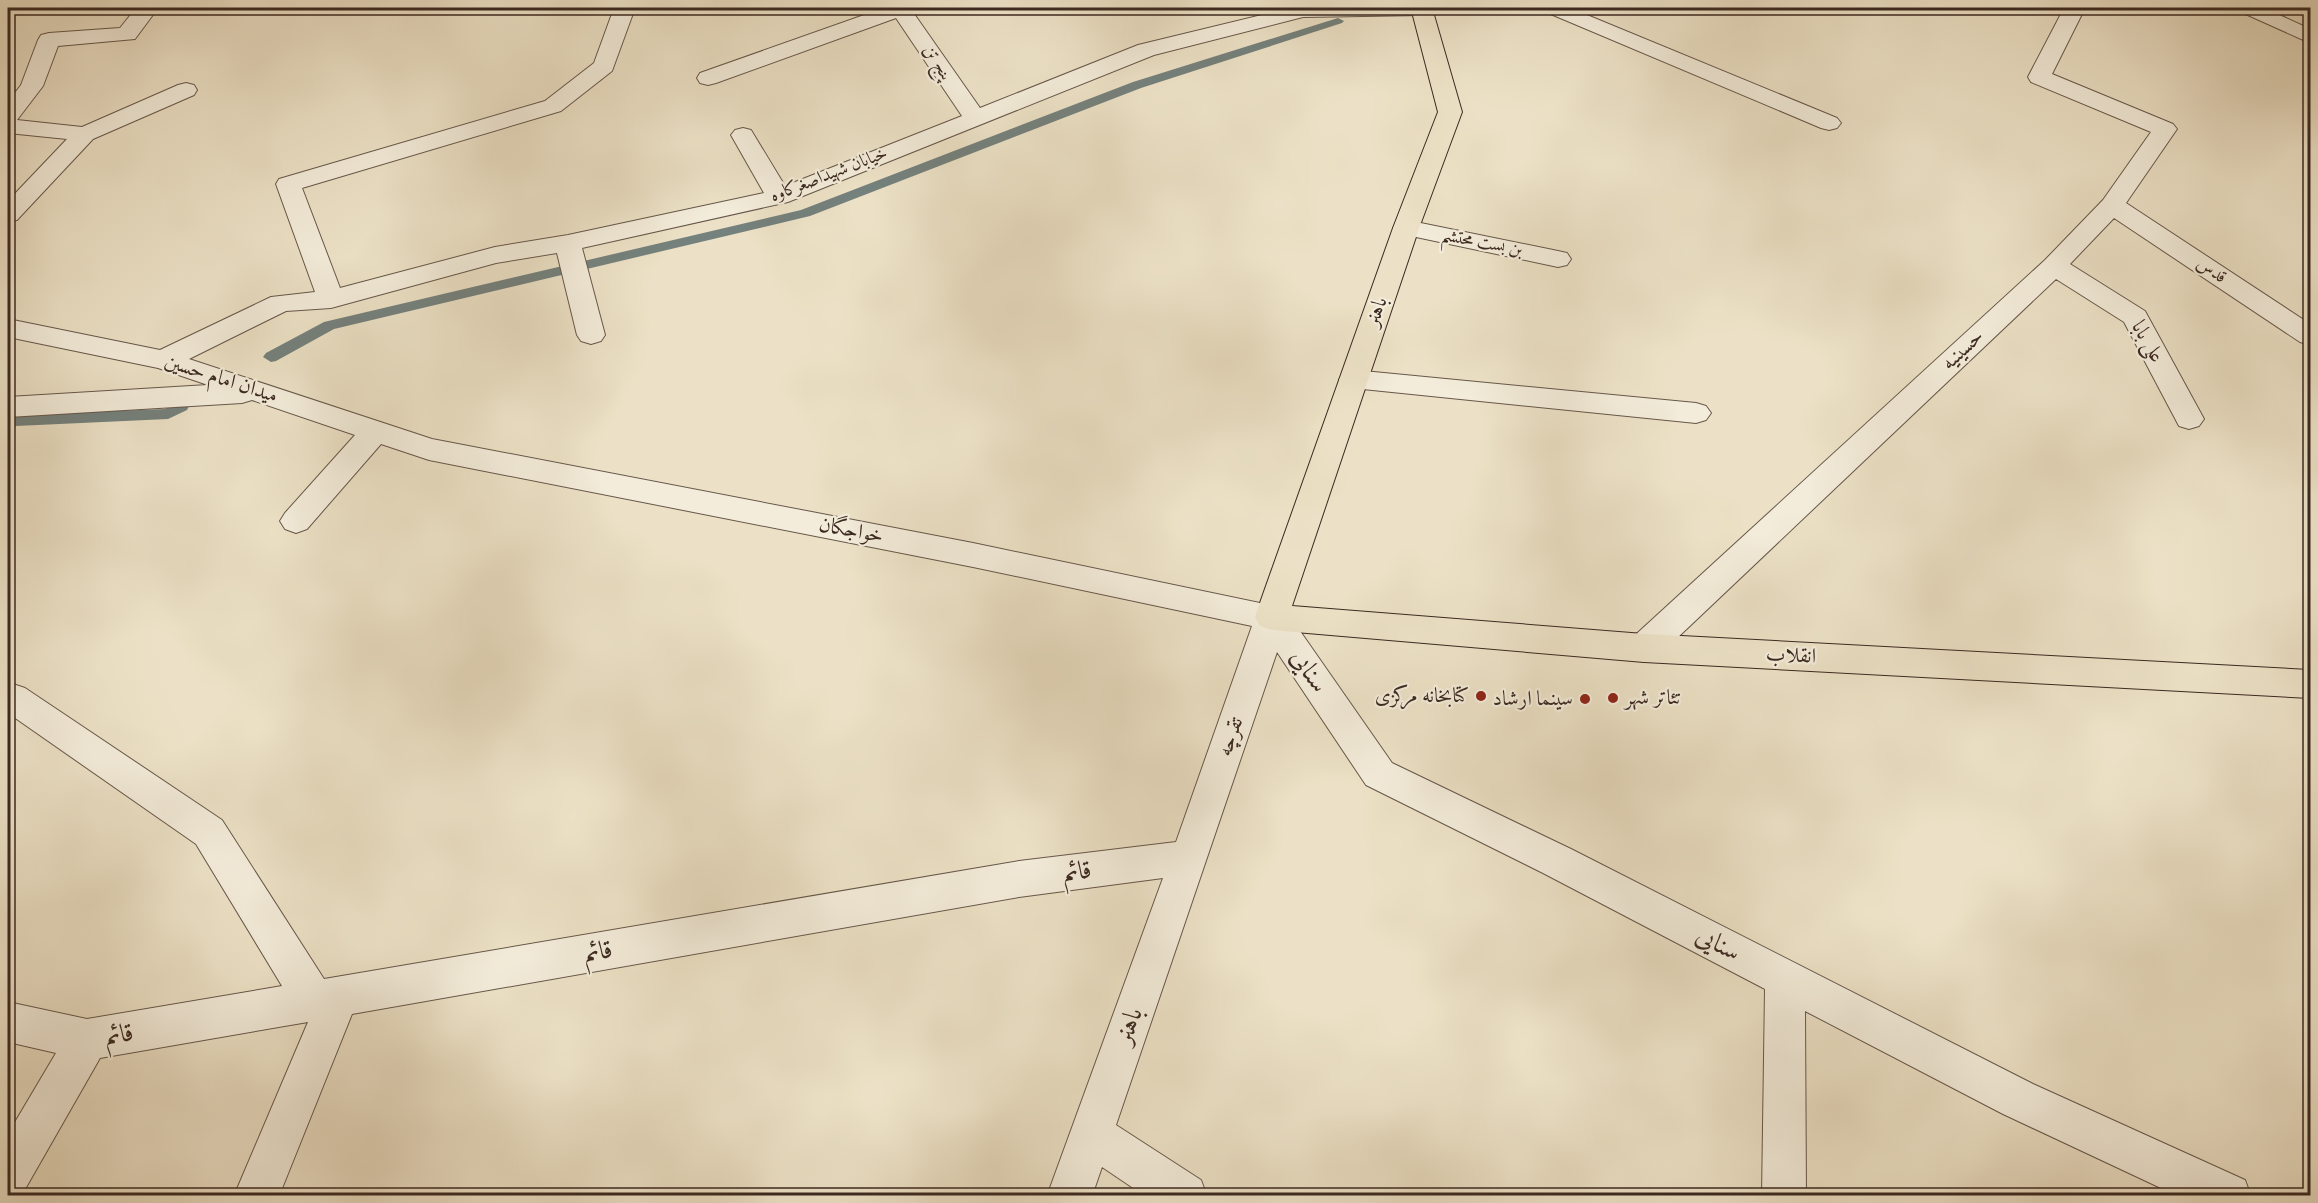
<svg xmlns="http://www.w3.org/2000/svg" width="2318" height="1203" font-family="'IM FELL English',Amiri,serif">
<rect width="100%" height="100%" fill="#ece1c6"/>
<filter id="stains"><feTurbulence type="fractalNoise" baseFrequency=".00333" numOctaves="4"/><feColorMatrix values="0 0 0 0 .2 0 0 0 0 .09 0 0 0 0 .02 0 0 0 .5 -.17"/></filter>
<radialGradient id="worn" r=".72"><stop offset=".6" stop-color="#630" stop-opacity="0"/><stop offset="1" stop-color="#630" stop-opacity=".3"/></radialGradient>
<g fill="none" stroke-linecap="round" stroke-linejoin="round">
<!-- stream -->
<path fill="#74817d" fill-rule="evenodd" d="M1338,18L1344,21L1342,23L1141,88L810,216L334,329L276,361L271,362L263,357L266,353L324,322L801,210L1133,82Z
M181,401L187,402L189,406L187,410L168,419L16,426L8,430V417L12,415L165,409Z"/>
<!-- minor casing -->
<g stroke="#67574a" stroke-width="2">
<path id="minor" d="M136,8H158L135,39L58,46L43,86L17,120L82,127L178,85L186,83L194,85L197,90L194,95L93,139L17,220L8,222V201L67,139L8,133V102L21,85L38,40L41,35L49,33L120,28Z
M614,8H635L612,71L561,111L302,188L340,288L495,247L568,235L764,193L731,135L735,130L743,128L751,130L785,186L962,116L896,18L716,83L708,85L700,83L697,78L700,73L884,8H910L980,108L1138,45L1291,8L1434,9L1430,13L1423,15L1303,17L1154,55L788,202L582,248L605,335L601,341L591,344L581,341L577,335L557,253L496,263L331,308L286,311L189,359L432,439L973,543L1284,608L1392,763L1571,849L2033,1084L2245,1180L2251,1196H2178L2003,1114L1805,1011L1806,1196H1762L1765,989L1543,873L1366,785L1277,652L1116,1125L1201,1180L1207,1196H1145L1102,1167L1092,1196H1047L1163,878L1019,897L352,1014L279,1196H234L308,1022L100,1058L24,1191L8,1196V1134L56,1053L8,1042V1002L87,1019L282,986L196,844L8,713V686L13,684L25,688L222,820L324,979L1019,861L1176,842L1252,626L973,567L429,460L381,444L307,529L296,533L285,529L280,521L285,513L355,435L252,400L242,403L8,417V397L208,385L158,368L8,337V319L160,350L271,297L315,292L276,184L279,179L545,101L594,63Z
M1542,8H1570L1837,118L1841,123L1837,128L1829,130L1821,128L1546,12Z
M2064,8H2085L2052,74L2173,124L2177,129L2126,203L2310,324V345L2300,342L2114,218L2070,264L2145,311L2204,419L2199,426L2189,429L2179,426L2124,322L2056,279L1656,658L1644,662L1632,658L1627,648L1632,638L2045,260L2103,200L2151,132L2031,82L2028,77Z
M2237,8H2264L2310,29V43L2241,12Z
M1406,220L1558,251L1567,253L1571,259L1567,265L1558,267L1397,233L1393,228L1397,223Z
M1353,370L1696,403L1706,406L1711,413L1706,420L1696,423L1343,387L1339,380L1343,373Z"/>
</g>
<!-- major casing -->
<g stroke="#3b2921" stroke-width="2">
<path id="major" d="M1411,8H1432L1462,112L1419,228L1292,606L1644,634L2310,670V698L1644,662L1272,630L1260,626L1255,617L1393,228L1438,112Z"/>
</g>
<!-- minor -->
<use href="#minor" fill="#f3ecda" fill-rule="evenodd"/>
<!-- major -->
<use href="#major" fill="#ece1c6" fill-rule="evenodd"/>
</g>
<!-- markers -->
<g fill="#8f2418" stroke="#f3ecda" stroke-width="2">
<circle cx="1481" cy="696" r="6"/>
<circle cx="1613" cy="698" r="6"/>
<circle cx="1585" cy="699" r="6"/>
</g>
<g text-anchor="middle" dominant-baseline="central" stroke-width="4.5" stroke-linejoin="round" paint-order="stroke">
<!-- far-street labels -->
<g font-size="18" fill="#3b2921" stroke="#f3ecda">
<text transform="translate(937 63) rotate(56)">پنج تن</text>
<text transform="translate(829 175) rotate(-21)">خیابان شهیداصغرکاوه</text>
<text transform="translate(1482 243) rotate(11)">بن بست محتشم</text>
<text transform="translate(2211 271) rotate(34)">قدس</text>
</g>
<!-- street labels -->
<g font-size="21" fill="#3b2921" stroke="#f3ecda">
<text transform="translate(1377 312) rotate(-71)">باهنر</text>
<text transform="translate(2147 342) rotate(60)">علی بابا</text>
<text transform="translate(1963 350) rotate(-43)">حسینیه</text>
<text transform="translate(221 379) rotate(18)">میدان امام حسین</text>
<text transform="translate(851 531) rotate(11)">خواجگان</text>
<text transform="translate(1791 656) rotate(3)">انقلاب</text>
<text transform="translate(1231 737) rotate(-71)">تقرچه</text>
</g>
<!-- poi labels -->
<g font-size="21" fill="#3b2921" stroke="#f3ecda" text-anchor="end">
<text x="1469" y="696">کتابخانه مرکزی</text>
<text x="1625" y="698" text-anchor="start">تئاتر شهر</text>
<text x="1573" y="699">سینما ارشاد</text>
</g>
<!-- near-street labels -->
<g font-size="26" fill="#3b2921" stroke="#f3ecda">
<text transform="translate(1309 671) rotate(56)">سنایی</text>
<text transform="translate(1077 872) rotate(-8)">قائم</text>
<text transform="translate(1718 944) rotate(27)">سنایی</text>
<text transform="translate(598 952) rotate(-10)">قائم</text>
<text transform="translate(1129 1026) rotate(-70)">باهنر</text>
<text transform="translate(119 1035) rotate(-10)">قائم</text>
</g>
</g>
<!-- margin -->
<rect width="2318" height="1203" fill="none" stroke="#ece1c6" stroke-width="30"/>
<rect x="9" y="9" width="2300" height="1185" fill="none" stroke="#3b2921" stroke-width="3"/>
<rect x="15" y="15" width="2288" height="1173" fill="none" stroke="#3b2921" stroke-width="1.5"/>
<rect width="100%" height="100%" filter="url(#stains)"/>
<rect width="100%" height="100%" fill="url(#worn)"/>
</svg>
